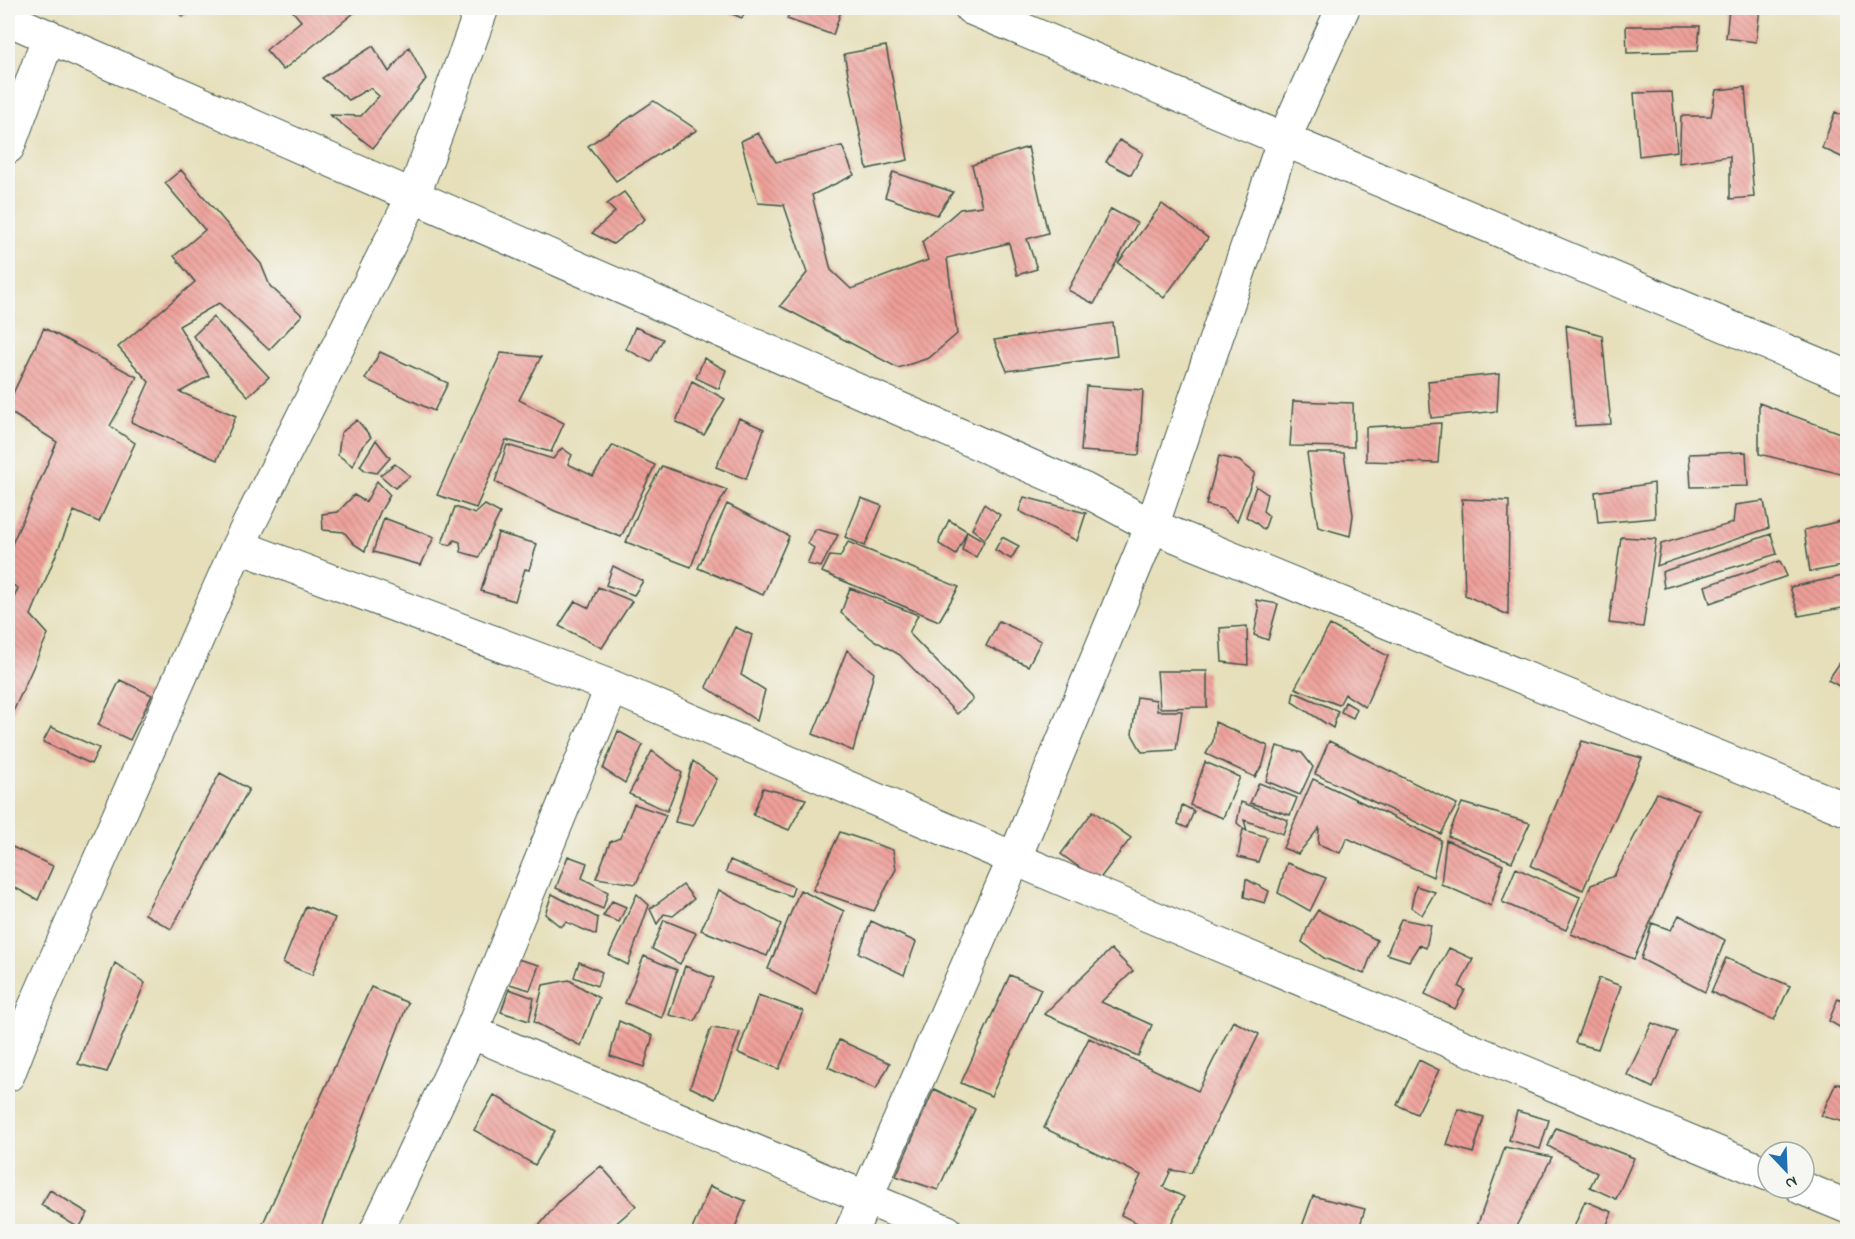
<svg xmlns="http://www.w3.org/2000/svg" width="1855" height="1239" font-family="'Indie Flower',sans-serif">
<defs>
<pattern id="building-back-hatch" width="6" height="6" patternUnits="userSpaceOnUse" patternTransform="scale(1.5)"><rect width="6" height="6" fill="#ef9f99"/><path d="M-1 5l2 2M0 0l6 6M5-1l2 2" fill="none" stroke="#c1837e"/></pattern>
</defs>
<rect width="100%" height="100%" fill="#f6f6f2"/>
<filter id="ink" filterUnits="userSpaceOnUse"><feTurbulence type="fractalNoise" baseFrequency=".0167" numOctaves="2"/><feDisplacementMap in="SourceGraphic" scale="12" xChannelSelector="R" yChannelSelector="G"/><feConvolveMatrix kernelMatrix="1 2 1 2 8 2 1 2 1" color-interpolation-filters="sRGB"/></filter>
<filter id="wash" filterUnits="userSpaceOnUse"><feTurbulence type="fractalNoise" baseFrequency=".008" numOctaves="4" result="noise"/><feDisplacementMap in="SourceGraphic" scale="24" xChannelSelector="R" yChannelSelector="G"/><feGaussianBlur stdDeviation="1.35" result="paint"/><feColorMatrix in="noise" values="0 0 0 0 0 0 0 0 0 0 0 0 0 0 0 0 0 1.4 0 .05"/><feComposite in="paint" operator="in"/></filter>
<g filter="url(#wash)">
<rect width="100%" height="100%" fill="#e6dfba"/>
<g id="blocks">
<!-- building -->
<path fill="url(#building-back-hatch)" d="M176,8H196L182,17Z
M290,8H360L283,70L266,50L301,21Z
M718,8H747L742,18Z
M791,8H842L833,35L787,19Z
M1729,8H1760L1756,42L1726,38Z
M1626,26H1700L1698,51L1627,53Z
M373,46L389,72L409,47L426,79L373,148L330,115L361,116L379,96L370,88L349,100L322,78Z
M886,46L908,160L867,169L844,54Z
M1745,87L1754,197L1730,199V156L1679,163L1681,116H1711L1716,90Z
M1672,92L1677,151L1639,156L1634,93Z
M654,101L697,130L616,181L588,146Z
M1835,112L1848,118V160L1822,148Z
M758,133L776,162L842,146L854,175L812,195L831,270L851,289L928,260L922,242L960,209L982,206L972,165L1028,147L1048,233L1027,239L1037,269L1017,275L1009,243L947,258L957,334L929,358L898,368L780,306L807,273L784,205L758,203L741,141Z
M1119,140L1143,153L1131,175L1106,162Z
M181,170L261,264L270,286L302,315L269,350L219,303L179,326L209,376L180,392L236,416L217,460L131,422L149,382L118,347L195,282L174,256L205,230L165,183Z
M893,172L953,192L937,215L885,197Z
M624,192L645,219L613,244L592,233L615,212L607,204Z
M1162,204L1208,238L1164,298L1118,263Z
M1111,209L1137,223L1094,304L1068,290Z
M213,317L269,377L248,396L193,336Z
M1113,323L1117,356L1007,371L994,340Z
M1566,325L1602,335L1611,424L1575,426Z
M635,327L663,339L651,362L626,349Z
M44,328L137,377L110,426L135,443L99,522L74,511L31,615L48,634L8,723V612L18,588L8,582V553L57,442L8,411V404Z
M380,352L448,383L434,411L365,379Z
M501,353L541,357L519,400L564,423L551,452L506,440L476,508L437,495Z
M704,358L726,370L719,389L696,378Z
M1499,374L1497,411L1431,418L1428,381Z
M692,381L725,399L704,435L676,422Z
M1086,386L1143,390L1139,455L1081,451Z
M1293,401L1353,403L1354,447L1290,446Z
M1759,403L1848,436L1846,475L1759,454Z
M739,418L764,429L746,479L716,467Z
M357,420L371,437L360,449L353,466L338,455L341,433Z
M1441,423L1438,463L1366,461V427Z
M376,440L390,458L377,473L366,471L360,466Z
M507,445L553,459L562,448L572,455L568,464L593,476L613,445L655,465L621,537L555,511L495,482Z
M1746,452L1748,486L1691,487L1689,454Z
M1307,453H1344L1353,515L1350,536L1318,527Z
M1219,456L1239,461L1255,473L1237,521L1223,509L1206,505Z
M395,464L410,476L395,488L380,475Z
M662,466L727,490L707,525L691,567L626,542L645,496Z
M377,481L390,495L380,512L365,551L354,544L344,532L323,530L322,514L338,512L354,495L366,502Z
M1654,483L1655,518L1598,523L1595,492Z
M1256,486L1267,494L1263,511L1269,516L1264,530L1255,522L1246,517Z
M1024,497L1086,513L1077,541L1019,511Z
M861,498L882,506L865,546L845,537Z
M1462,499L1509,501L1508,615L1465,595Z
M1764,501L1769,528L1657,566L1661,544L1733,523L1735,505Z
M727,504L789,536L763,595L698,568Z
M984,504L1000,515L985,539L972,529Z
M485,505L500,513L479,557L461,552L460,542L454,540L451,545L442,543L455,507L475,514Z
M384,518L434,537L421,565L373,552Z
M1848,519V565L1810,572L1804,530Z
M949,520L967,531L956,555L939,544L940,539Z
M816,529L838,535L821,567L807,564L814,548L807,543Z
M967,531L984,541L976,557L962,550Z
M498,533L537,544L529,570L525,569L515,601L481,591Z
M1771,534L1777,554L1664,588L1662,572Z
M1002,537L1019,546L1011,559L995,550Z
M1621,537L1656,539L1643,627L1609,623Z
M848,542L959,587L939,621L822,572L830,556L840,557Z
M1780,561L1787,576L1710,603L1705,586Z
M613,566L643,581L634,595L606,585Z
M1848,575V607L1799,616L1790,587Z
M598,587L632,601L602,648L559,626L575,601L589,608Z
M850,588L918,615L909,633L973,699L957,714L900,655L872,639L841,613Z
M1256,600L1278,604L1268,640L1254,635L1259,610Z
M999,621L1041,641L1028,666L986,646Z
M1330,625L1388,656L1365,707L1345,694L1339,705L1295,688Z
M1247,626L1248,665L1222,662L1220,628Z
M735,627L752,635L741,675L765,690L757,721L706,687Z
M847,650L874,673L853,751L813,734Z
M1848,651V691L1828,680Z
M1157,671H1207V707L1160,708Z
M120,680L152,695L130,740L98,725Z
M1294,692L1338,711L1333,728L1292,702Z
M1137,697L1156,700L1157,711H1182L1176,750L1142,752L1132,734Z
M1345,702L1357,709L1353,718L1341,712Z
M1215,722L1268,746L1263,764L1255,777L1206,754L1213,741Z
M51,727L99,748L91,764L43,742Z
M618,731L643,745L625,783L603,769Z
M1329,741L1457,804L1441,834L1315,774Z
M1582,741L1642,758L1583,890L1531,866Z
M1277,746L1302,753L1313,767L1300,795L1266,781Z
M652,751L682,773L667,811L629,794Z
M693,761L717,779L693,826L675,822Z
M1205,762L1240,777L1223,818L1190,805Z
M220,773L249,789L171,929L145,914Z
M1313,779L1441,840L1433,877L1347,838L1340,853L1318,844L1319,828L1298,854L1283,848Z
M1259,783L1297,798L1290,815L1250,803Z
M763,788L806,799L789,830L753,815Z
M1657,793L1700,810L1634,959L1571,934L1591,885L1614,876Z
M1241,802L1288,820L1283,834L1244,820L1247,831L1267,837L1258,862L1238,857L1243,829L1247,831L1237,823Z
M1462,803L1530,823L1512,862L1448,836Z
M634,804L666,815L636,884L596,878L610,842L620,838Z
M1182,805L1194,811L1187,828L1178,824Z
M1093,811L1131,838L1098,881L1061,854Z
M840,832L893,850L896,869L874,911L813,890Z
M1446,840L1503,865L1491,906L1441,884Z
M8,845L53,866L38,900L8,884Z
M568,856L587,863L582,878L608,892L603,909L556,888Z
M730,860L794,887L791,896L726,872Z
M1287,863L1326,878L1310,911L1278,893Z
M1516,868L1580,897L1566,930L1502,902Z
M1246,879L1269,891L1265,903L1244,897Z
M683,885L694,899L673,916L664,914L657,924L650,909Z
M1416,886L1435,892L1422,915L1411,907Z
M719,890L781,924L767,956L701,930Z
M800,890L844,911L816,994L768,969Z
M552,894L598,918L596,935L566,922L561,927L545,914Z
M637,894L649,905L628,965L609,955Z
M612,901L626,907L619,922L603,916Z
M306,906L335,918L312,975L283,963Z
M1318,910L1377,940L1364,974L1324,958L1302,942L1309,924Z
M1679,915L1725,940L1705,992L1641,959L1652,923L1671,930Z
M1401,919L1431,925L1426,948L1419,945L1409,961L1387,954Z
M664,920L696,933L680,964L652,949Z
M871,921L916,942L904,975L859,953Z
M1449,948L1473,959L1459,987L1465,990L1455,1009L1425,994Z
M1111,949L1133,971L1101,1002L1152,1025L1138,1056L1044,1014Z
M644,956L677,970L662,1018L625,1003Z
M1726,958L1790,986L1774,1020L1711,992Z
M517,959L539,965L530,990L499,981Z
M579,962L602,972L597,986L574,977Z
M115,963L145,983L107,1072L78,1064Z
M685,966L714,978L695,1021L669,1015Z
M1010,975L1041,989L991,1096L961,1083Z
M1599,978L1621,986L1598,1049L1575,1043Z
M569,980L599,998L581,1046L534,1022L543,985Z
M371,987L408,1003L319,1232H259Z
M509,989L534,998L529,1021L501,1012Z
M758,995L803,1011L779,1069L738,1053Z
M1838,998L1848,1004V1032L1829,1021Z
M619,1021L653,1036L644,1067L610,1056Z
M1233,1021L1259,1034L1191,1173L1171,1170L1163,1187L1184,1197L1167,1232H1155L1121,1215L1141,1175L1044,1128L1089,1038L1198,1091Z
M1652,1023L1677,1032L1653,1088L1627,1075Z
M711,1028L740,1032L715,1099L690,1087Z
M839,1040L890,1063L876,1089L828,1067Z
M1419,1060L1439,1070L1417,1114L1397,1105Z
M1836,1083L1848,1088V1123L1821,1116Z
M934,1089L975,1109L938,1190L896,1176Z
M494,1095L555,1131L535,1165L474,1130Z
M1458,1109L1484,1117L1473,1153L1447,1145Z
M1517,1111L1549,1120L1540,1149L1509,1140Z
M1556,1128L1634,1158L1616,1199L1590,1187L1597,1173L1548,1146Z
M1505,1147L1552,1157L1513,1232H1475Z
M601,1166L636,1206L606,1232H534L560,1200Z
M710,1186L746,1201L733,1232H691Z
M50,1190L88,1213L79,1228L41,1205Z
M1313,1196L1365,1209L1358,1232H1300Z
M1585,1201L1612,1212L1604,1232H1572Z"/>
</g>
</g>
<g filter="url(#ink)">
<use href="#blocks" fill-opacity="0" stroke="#3d5548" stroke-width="1.5"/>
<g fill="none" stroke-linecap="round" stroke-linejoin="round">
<!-- minor casing -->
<g stroke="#3d5548" stroke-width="35">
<path id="minor" d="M971,8L1848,377
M8,19L1083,489L1152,526L1848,810
M8,147L49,36
M238,546L612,687L1102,896L1768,1174
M471,1032L947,1232
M8,1075L33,1011L238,546L413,197L482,8
M1802,1188L1848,1207
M376,1232L471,1032L612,687
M851,1232L1015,857L1152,526L1284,139L1343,8"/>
</g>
<!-- minor -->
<use href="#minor" stroke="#fff" stroke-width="33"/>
</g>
</g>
<!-- margin -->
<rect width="1855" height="1239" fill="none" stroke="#f6f6f2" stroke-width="30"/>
<!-- north arrow -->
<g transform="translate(1786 1170) rotate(157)"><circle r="28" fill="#f6f6f2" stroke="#a0aca6" stroke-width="1.5"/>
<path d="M0-4.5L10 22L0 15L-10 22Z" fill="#1f6fb2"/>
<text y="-9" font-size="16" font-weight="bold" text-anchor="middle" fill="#1f3d34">N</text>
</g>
</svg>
